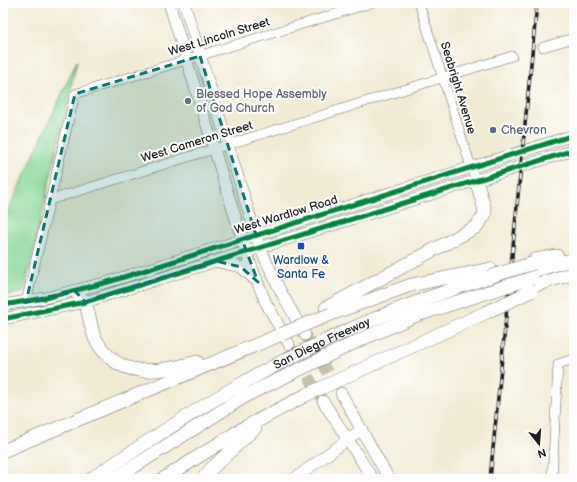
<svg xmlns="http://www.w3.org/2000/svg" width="577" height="482" font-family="'Balsamiq Sans',sans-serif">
<rect width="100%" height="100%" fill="#fff"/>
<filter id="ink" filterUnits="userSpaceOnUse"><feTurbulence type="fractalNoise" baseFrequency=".025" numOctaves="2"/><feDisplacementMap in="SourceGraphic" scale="8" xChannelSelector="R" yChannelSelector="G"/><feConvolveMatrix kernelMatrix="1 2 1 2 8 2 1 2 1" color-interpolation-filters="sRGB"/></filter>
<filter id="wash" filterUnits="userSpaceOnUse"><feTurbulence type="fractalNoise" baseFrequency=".012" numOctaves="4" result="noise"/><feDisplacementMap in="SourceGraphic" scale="16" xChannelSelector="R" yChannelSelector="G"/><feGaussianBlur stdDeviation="0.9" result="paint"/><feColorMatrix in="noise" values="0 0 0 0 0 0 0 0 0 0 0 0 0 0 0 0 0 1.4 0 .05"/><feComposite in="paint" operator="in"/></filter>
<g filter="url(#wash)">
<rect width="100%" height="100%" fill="#f2ebd4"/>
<!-- green -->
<path fill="#88d695" stroke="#527958" d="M77,61L24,292L3,296V222Z"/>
</g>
<g filter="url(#ink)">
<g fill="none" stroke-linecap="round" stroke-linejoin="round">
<!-- major-tunnel -->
<path stroke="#c7c2af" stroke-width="11" stroke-dasharray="11 5.5" stroke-linecap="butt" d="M305,335L338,389
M291,348L323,401"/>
<!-- minor casing -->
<g stroke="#67645c" stroke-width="10">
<path id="minor" d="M419,3L473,173
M543,47L574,38
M50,200L512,56
M26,302L75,94L371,3
M552,479L558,364L574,359"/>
</g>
<!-- major casing -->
<g stroke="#67645c" stroke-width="12">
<path id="major" d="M169,3L246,252L265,301L289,344
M184,3L260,248L281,292L305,335
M218,262L241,267L254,279
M3,305L45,298L108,282L574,135
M3,319L85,302L574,150
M341,393L389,479
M323,401L373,479
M294,479L362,429"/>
</g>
<!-- highway casing -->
<g stroke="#67645c" stroke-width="14">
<g id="highway">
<path d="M534,260L557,256"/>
<path d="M533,271L574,259"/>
<path d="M532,286L574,273"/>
<path d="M75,291C78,295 83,298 85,303C90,314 90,327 95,338C118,382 158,372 197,362"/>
<path d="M326,308L476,227L484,216L485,211L476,179"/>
<path d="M331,314L411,285L490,269"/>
<path d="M3,451L282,334"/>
<path id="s1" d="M91,479C138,448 185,416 234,388C314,342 401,305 489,277"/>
<path d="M114,479L247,395L362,339L414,316L488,292"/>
<path d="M163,479L242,429L308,394L487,312"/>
<path d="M203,479L210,470L255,428"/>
</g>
</g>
<!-- minor -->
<use href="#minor" stroke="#fff" stroke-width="9"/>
<!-- major -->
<use href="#major" stroke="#fff" stroke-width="11"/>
<!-- highway -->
<use href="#highway" stroke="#fff" stroke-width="13"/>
<!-- rail casing -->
<g stroke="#1c1c1c" stroke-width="3.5">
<path id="rail" d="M490,479L537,3"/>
</g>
<!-- rail -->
<use href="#rail" stroke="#fff" stroke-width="2" stroke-dasharray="6" stroke-linecap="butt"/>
<!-- highway-bridge casing -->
<g stroke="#67645c" stroke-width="14" stroke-linecap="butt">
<path id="highway-bridge" d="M489,277L534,263
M488,292L532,278
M487,312L531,291
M282,334L331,314"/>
</g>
<!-- highway-bridge -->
<use href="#highway-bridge" stroke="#fff" stroke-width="13"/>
<!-- cycleway casing -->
<g stroke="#fff" stroke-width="8">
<path id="cycleway" d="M3,305L45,298L108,282L574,135
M3,319L85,302L574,150"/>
</g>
<!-- cycleway -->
<use href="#cycleway" stroke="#00873e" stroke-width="5"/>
</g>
</g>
<!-- marked area -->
<path fill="#0f766e" fill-opacity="0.2" stroke="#0f766e" stroke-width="3" stroke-dasharray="8 5" stroke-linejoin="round" d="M200,56L256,235L242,239L258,282L241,267L216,261L85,302L75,291L26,302L75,94Z"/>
<!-- markers -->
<circle fill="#6b7280" stroke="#fff" stroke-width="1.5" cx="188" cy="101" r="4"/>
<circle fill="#5c6f8a" stroke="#fff" stroke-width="1.5" cx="493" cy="130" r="4"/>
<rect fill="#1a4fb4" stroke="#fff" stroke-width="1.5" x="297" y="242" width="8" height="8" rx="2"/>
<g text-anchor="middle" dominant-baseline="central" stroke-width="4" stroke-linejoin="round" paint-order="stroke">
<!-- street labels -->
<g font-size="12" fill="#1c1c1c" stroke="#fff">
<text transform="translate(219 37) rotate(-17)">West Lincoln Street</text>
<text transform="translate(458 88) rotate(73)">Seabright Avenue</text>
<text transform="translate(197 142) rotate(-17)">West Cameron Street</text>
<text transform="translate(286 215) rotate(-17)">West Wardlow Road</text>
<text stroke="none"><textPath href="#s1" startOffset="268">San Diego Freeway</textPath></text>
</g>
<!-- worship labels -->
<g font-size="12" fill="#5b616d" stroke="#fff" text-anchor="start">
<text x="196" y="94">Blessed Hope Assembly<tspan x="196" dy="14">of God Church</tspan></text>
</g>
<!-- service labels -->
<g font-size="12" fill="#4e5e75" stroke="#fff" text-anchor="start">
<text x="501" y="130">Chevron</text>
</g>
<!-- transit labels -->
<g font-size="12" fill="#164399" stroke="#fff">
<text x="301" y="260">Wardlow &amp;<tspan x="301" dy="14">Santa Fe</tspan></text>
</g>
</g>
<!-- margin -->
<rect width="577" height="482" fill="none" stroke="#fff" stroke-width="16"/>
<!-- north arrow -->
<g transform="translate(539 444) rotate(163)" stroke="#ffffff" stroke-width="3" paint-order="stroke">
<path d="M0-3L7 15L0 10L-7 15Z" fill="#1c1c1c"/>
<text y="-6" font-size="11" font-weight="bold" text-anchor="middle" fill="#1c1c1c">N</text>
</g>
</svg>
